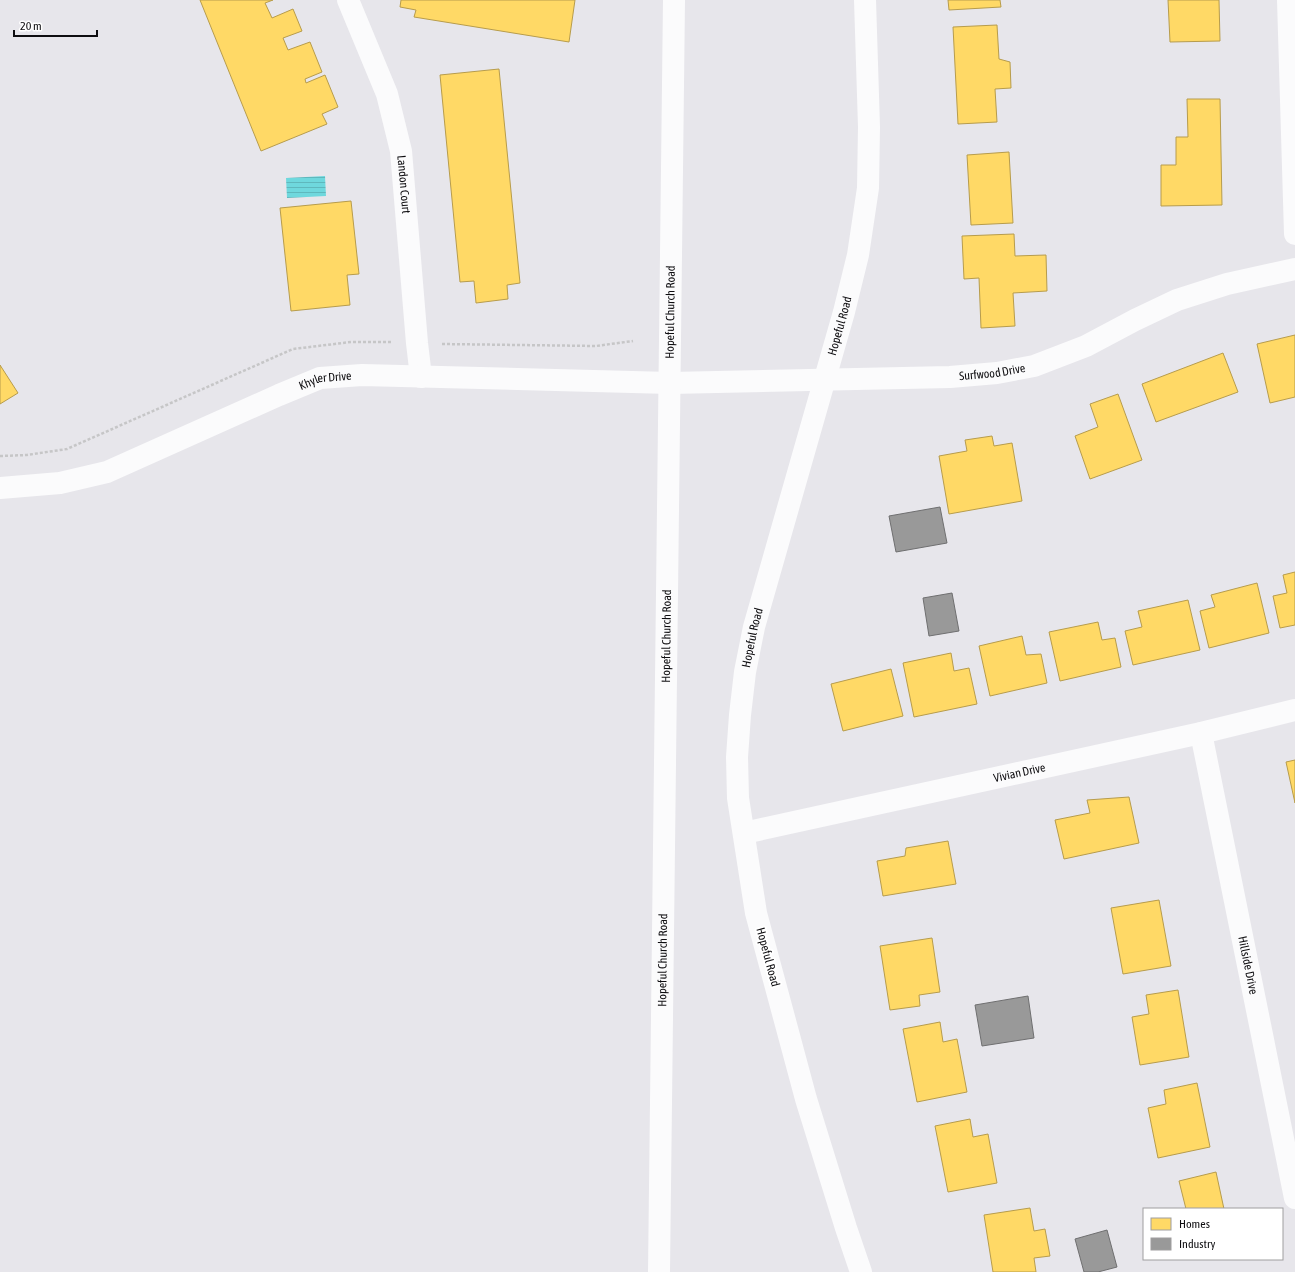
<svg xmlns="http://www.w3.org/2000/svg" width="1295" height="1272" font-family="'Asap Condensed',sans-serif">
<defs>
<pattern id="water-rules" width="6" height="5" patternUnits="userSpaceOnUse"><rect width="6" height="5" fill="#6fd8dd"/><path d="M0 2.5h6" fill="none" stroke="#5fb8bd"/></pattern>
</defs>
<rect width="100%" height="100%" fill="#e7e6eb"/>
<!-- water -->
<path fill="url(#water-rules)" d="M325,176L326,196L287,198L286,178Z"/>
<!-- homes -->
<path fill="#ffd966" stroke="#b79c4c" d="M200,0H273L265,3L272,18L293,9L302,31L283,38L288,50L310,42L322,72L305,79L306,83L325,75L338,107L322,114L327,124L261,151Z
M401,0H575L569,42L414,17L416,10L400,7Z
M948,0H1000L1001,7L949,10Z
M1168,0H1219L1220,41L1170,42Z
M997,25L999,59L1010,62L1011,88L995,89L997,122L958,124L953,27Z
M499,69L520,283L507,285L508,299L476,303L474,281L460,282L440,75Z
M1187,99H1220L1222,205L1161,206V165H1176V137H1188Z
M1009,152L1013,223L971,225L967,155Z
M351,201L359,274L347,275L350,305L291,311L280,208Z
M1014,234L1015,256L1046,255L1047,291L1013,293L1015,326L981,328L979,278L964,279L962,236Z
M1295,335V397L1270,403L1257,344Z
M1223,353L1238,392L1156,422L1142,384Z
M0,365L18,393L0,404Z
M1118,394L1142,460L1090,479L1075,436L1098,427L1090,404Z
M992,436L994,446L1012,443L1022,501L949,514L939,456L967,451L965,440Z
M1295,572V625L1280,628L1273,596L1287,593L1283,575Z
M1257,583L1269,633L1209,648L1200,611L1215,607L1211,595Z
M1188,600L1200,650L1133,665L1125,631L1142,627L1138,611Z
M1098,622L1102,640L1115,638L1121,667L1060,681L1049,632Z
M1022,636L1026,655L1041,654L1047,683L990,696L979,646Z
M951,653L954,671L969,668L977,704L914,717L903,663Z
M891,669L903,716L843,731L831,684Z
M1295,760V803L1286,762Z
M1129,797L1139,843L1064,859L1055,820L1090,813L1087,800Z
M948,841L956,884L883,896L877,861L905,856L906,848Z
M1159,900L1171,966L1123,974L1111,908Z
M932,938L940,992L919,995L920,1006L890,1010L880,946Z
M1178,990L1189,1057L1140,1065L1132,1017L1149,1014L1146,995Z
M940,1022L943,1042L957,1039L967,1092L917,1102L903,1029Z
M1197,1083L1210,1147L1158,1158L1148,1108L1166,1104L1164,1090Z
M970,1119L973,1137L988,1134L997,1183L948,1192L935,1126Z
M1216,1172L1224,1209H1186L1179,1181Z
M1030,1208L1034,1231L1045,1229L1050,1256L1034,1258L1036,1272H993L984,1215Z"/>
<!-- industry -->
<path fill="#999" stroke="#6f6f70" d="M940,507L947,543L896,552L889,516Z
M952,593L959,631L929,636L923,598Z
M1028,996L1034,1038L982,1046L975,1005Z
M1107,1230L1117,1267L1098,1272H1084L1075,1239Z"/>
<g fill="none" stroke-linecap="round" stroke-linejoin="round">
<!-- path -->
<path stroke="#c6c6c7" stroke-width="2.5" stroke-dasharray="3 2" stroke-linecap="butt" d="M442,344L596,346L633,341
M0,456L27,455L67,449L293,349L351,342H391"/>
<!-- minor -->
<g stroke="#fbfbfc" stroke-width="22">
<path id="s1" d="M348,0L387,94L401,151L417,343L421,377"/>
<path d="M1288,0L1295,234"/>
<path id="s2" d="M0,488L60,483L107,472L279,395L320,378L362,375L670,383L950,377L997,373L1034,366L1086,346L1135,320L1177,300L1227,284L1295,269"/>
<path id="s3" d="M1201,733L1295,1198"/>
<path id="s4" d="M744,833L1201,733L1295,710"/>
<path id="s5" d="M861,1272L846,1228L806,1099L756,913L738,798L737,757L740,715L745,672L754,627L844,312L858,255L868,188L869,127L865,0"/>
</g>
<!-- secondary -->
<path stroke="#fbfbfc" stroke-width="22" id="s6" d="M659,1272L674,0"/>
</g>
<g text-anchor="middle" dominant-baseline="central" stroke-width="4" stroke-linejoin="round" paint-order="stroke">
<!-- street labels -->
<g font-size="12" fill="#0e0d10" stroke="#fff">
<text stroke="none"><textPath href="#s1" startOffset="194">Landon Court</textPath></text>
<text stroke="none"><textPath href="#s6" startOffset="960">Hopeful Church Road</textPath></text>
<text stroke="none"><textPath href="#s5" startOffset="976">Hopeful Road</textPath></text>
<text stroke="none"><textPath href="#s2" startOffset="1014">Surfwood Drive</textPath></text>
<text stroke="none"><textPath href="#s2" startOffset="346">Khyler Drive</textPath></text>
<text stroke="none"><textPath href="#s6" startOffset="636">Hopeful Church Road</textPath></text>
<text stroke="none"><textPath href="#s5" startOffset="652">Hopeful Road</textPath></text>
<text stroke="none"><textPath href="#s4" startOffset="282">Vivian Drive</textPath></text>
<text transform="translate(768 957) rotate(75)">Hopeful Road</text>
<text stroke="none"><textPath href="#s6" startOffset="312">Hopeful Church Road</textPath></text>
<text stroke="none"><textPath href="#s3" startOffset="237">Hillside Drive</textPath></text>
</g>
</g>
<!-- legend -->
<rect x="1143" y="1208" width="140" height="52" fill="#ffffff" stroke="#9f9e9f"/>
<rect x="1151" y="1218" width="20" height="12" fill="#ffd966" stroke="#9f9e9f"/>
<text x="1179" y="1228" font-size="12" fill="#0e0d10">Homes</text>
<rect x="1151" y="1238" width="20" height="12" fill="#999999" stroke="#9f9e9f"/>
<text x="1179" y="1248" font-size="12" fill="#0e0d10">Industry</text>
<!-- scale -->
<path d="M14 30v6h83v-6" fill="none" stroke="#0e0d10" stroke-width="2"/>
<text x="20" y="30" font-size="12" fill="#0e0d10" stroke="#ffffff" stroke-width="3" paint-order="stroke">20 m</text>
</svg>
